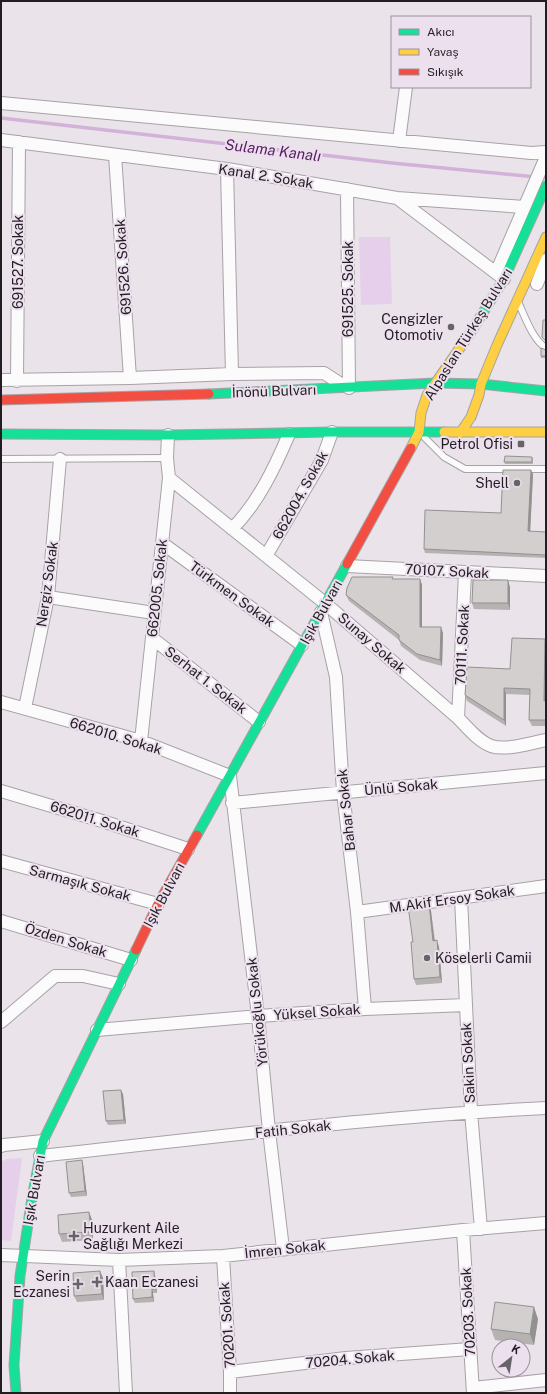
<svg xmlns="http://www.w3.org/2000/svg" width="547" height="1394" font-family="'Public Sans',sans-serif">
<rect width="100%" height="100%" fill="#eae4ea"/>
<!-- green -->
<path fill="#e6cfea" d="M359,237H390L392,304L361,305Z
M22,1158L11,1241L1,1240V1162L6,1159Z"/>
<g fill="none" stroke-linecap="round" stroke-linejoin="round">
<!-- stream -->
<path stroke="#d3b2d9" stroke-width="3.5" d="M1,118L392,163L546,178"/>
<!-- lane casing -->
<g stroke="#a6a2a7" stroke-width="8">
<path id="lane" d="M519,304C525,317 533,340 546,348
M425,438L444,457L465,469H546
M1,459L167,458"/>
</g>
<!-- street casing -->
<g stroke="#a6a2a7" stroke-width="14">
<path id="street" d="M1,103L531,153L546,152
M1,140L227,169L397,198L504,279
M399,141L406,87
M115,155L130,378
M227,169L232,374
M347,189L349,388
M397,198L524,207
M496,273L546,157
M537,284L546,260
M1,380L130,378L232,374L324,373L344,386
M17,381L19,142
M169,478L326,604L458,718C468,728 478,741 491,746C506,751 530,743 546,740
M232,529C258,503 275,467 289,434
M162,543L302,645
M266,556L322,460L332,432
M347,566L546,576
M48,597L154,613
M321,612L336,677L343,792L357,912L365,1009
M152,638L259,722
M1,702L141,741L230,776L258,1016L269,1131L283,1249
M25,708L48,597L60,459
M458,718L465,573
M141,741L169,478L167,458L168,435
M1,791L102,821L188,849
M232,803L546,773
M1,861L158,904
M461,898L471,1112L481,1229
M357,912L546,886
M1,921L131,960
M1,1022L55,976H83L119,984
M97,1030L258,1016L365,1009L466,1005
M1,1146L4,1145L43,1141
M40,1156C209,1138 377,1116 546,1108
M463,1230L473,1393
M1,1255L119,1260L223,1256L463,1230L546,1223
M223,1256L230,1372V1393
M119,1260L126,1393
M230,1372L346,1358L470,1349
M473,1388L546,1380"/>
</g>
<!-- fast casing -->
<g stroke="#a6a2a7" stroke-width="11">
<path id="fast" d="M469,335L504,279L546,186
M209,394L435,383L481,384L546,391
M1,434L168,435L332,432H444
M197,835L347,564
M16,1393L14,1365L20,1276L32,1198L43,1141L136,950"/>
</g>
<!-- slow casing -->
<g stroke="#a6a2a7" stroke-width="11">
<path id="slow" d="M444,432H546
M460,433L471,417L479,395L481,384L497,345L546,237
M411,448L419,432L421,413L427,395L469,335"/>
</g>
<!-- jam casing -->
<g stroke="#a6a2a7" stroke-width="11">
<path id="jam" d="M1,400L209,394
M347,564L411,448
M136,950L158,904L197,835"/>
</g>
<!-- lane -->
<use href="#lane" stroke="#fcfbfc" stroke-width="6"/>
<!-- street -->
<use href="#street" stroke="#fcfbfc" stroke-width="12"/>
<!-- fast -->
<use href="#fast" stroke="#16e098" stroke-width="9"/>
<!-- slow -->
<use href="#slow" stroke="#ffcf43" stroke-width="9"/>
<!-- jam -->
<use href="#jam" stroke="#f24e42" stroke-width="9"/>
</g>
<!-- wall -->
<path fill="#b5b2b1" d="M546,350V358H541V356Z
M532,457L533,459V464H505L504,462Z
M533,474L530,532H546V558L425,553L424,549L501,513Z
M393,579H420L422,585V627L443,633L442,666L420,660L401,646L399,640L349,601L346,595Z
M510,587V610L474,609L472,603Z
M546,640V726H532L529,720L530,695L506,694V726L467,701L465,695L510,669Z
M429,904L431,911L435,940L439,947L442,983L416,985L414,979Z
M123,1094L126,1124L108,1125L106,1121Z
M82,1160L83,1164L87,1196L71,1197L69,1193Z
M89,1212L92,1220L93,1240L62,1242L59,1234Z
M100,1271L103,1278L104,1300L77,1302L74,1296Z
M154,1271L155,1275L157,1293H153L154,1302L135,1303L133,1299Z
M538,1319L534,1345L495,1340L491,1329Z"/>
<!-- shaded-wall -->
<path fill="#939190" d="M531,470L533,474L530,535L528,531Z
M420,579L422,585V633L420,627Z
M508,580L510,587V610L508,603Z
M441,627L443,633L442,666L440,660Z
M545,639L546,640V705L544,701Z
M504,688L506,694V726L504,720Z
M429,904L431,911L435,947L433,941Z
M437,940L439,947L442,983L440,977Z
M121,1090L123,1094L126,1124L124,1120Z
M82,1160L83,1164L87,1196L85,1191Z
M89,1212L92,1220L93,1240L91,1232Z
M100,1271L103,1278L104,1300L102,1294Z
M154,1271L155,1275L157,1293L155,1289Z
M152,1289L153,1293L154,1302L152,1297Z
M534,1307L538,1319L534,1345L530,1334Z"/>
<!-- building -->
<path fill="#d2cfce" stroke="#939190" d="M543,320H546V341L542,337Z
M541,348L546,350V356H541Z
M505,456L532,457V462H504Z
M503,470H531L528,531L546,532V555L424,549L425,510L501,513Z
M352,577H393L392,579H420V627H441L440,660L417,654L399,640V635L346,595L347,588Z
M473,580H508V603H472Z
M512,638L545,639L544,701H546V720H529L530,689L504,688V720L465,695L467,667L510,669Z
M429,904L433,941L437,940L440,977L414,979L411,942H413L408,906Z
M121,1090L124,1120L106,1121L103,1091Z
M82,1160L85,1191L69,1193L66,1162Z
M89,1212L91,1232L59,1234L58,1215Z
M100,1271L102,1294L74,1296L73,1273Z
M154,1271L155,1289H152V1297L133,1299L132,1272Z
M495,1302L534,1307L530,1334L491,1329Z"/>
<!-- markers -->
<g fill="#686368" stroke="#ece0ee" stroke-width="1.5">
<circle cx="451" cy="327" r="4"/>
<rect x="517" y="440" width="8" height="8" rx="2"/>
<circle cx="517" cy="483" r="4"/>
<circle cx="427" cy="958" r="4"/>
<path d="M72 1230h4v4h4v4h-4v4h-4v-4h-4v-4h4z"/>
<path d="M95 1276h4v4h4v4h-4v4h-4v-4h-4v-4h4z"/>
<path d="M76 1278h4v4h4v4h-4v4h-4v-4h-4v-4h4z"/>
</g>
<g text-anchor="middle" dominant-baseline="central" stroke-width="4" stroke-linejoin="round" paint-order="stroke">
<!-- street labels -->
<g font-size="14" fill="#221d22" stroke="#ece0ee">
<text transform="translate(266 176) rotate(9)">Kanal 2. Sokak</text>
<text transform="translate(18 262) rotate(-90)">691527. Sokak</text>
<text transform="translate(123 267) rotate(-94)">691526. Sokak</text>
<text transform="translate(348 289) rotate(-90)">691525. Sokak</text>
<text transform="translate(468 334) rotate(-58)">Alpaslan Türkeş Bulvarı</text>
<text transform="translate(274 391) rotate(-2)">İnönü Bulvarı</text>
<text transform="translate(300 495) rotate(-61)">662004. Sokak</text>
<text transform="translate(447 571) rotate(3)">70107. Sokak</text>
<text transform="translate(47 584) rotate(-82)">Nergiz Sokak</text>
<text transform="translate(157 588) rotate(-84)">662005. Sokak</text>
<text transform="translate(232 594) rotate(36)">Türkmen Sokak</text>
<text transform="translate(321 612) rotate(-61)">Işık Bulvarı</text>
<text transform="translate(372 643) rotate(41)">Sunay Sokak</text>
<text transform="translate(462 645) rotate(-87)">70111. Sokak</text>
<text transform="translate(206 680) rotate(38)">Serhat 1. Sokak</text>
<text transform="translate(116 736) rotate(17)">662010. Sokak</text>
<text transform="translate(401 787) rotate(-5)">Ünlü Sokak</text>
<text transform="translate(346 810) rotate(-96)">Bahar Sokak</text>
<text transform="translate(95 819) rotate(17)">662011. Sokak</text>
<text transform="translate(80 883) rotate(15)">Sarmaşık Sokak</text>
<text transform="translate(164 895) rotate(-62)">Işık Bulvarı</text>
<text transform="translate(452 899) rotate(-8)">M.Akif Ersoy Sokak</text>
<text transform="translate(66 940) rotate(17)">Özden Sokak</text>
<text transform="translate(257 1012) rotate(-96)">Yörükoğlu Sokak</text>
<text transform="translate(317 1012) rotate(-4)">Yüksel Sokak</text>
<text transform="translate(468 1063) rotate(-93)">Sakin Sokak</text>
<text transform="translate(293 1129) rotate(-6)">Fatih Sokak</text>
<text transform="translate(34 1190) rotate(-80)">Işık Bulvarı</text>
<text transform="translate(285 1249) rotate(-6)">İmren Sokak</text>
<text transform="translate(468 1312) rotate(-93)">70203. Sokak</text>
<text transform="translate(227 1325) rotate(-94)">70201. Sokak</text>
<text transform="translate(350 1359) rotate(-5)">70204. Sokak</text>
</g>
<!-- poi labels -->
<g font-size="14" fill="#221d22" stroke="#ece0ee" text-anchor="end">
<text x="443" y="319">Cengizler<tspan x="443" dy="16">Otomotiv</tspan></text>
<text x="513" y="444">Petrol Ofisi</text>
<text x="509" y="483">Shell</text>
<text x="435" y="958" text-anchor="start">Köselerli Camii</text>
<text x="83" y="1228" text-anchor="start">Huzurkent Aile<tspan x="83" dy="16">Sağlığı Merkezi</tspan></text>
<text x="70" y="1276">Serin<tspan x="70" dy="16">Eczanesi</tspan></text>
<text x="105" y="1282" text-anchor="start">Kaan Eczanesi</text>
</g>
<!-- water labels -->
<g font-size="15" font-style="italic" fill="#582262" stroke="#ece0ee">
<text transform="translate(273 150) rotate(7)">Sulama Kanalı</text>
</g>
</g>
<!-- border -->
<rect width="547" height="1394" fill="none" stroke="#221d22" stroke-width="4"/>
<!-- legend -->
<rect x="391" y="16" width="140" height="72" fill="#ece0ee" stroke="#9b929c"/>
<rect x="399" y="29" width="20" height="6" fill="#16e098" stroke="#9b929c"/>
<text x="427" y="36" font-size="12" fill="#221d22">Akıcı</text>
<rect x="399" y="49" width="20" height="6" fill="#ffcf43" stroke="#9b929c"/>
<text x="427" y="56" font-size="12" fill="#221d22">Yavaş</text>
<rect x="399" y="69" width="20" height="6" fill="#f24e42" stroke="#9b929c"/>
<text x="427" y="76" font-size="12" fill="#221d22">Sıkışık</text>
<!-- north arrow -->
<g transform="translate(511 1358) rotate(30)"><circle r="19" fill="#ece0ee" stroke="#9b929c"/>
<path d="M0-3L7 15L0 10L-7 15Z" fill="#686368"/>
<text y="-6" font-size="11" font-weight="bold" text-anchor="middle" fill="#221d22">K</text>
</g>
</svg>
